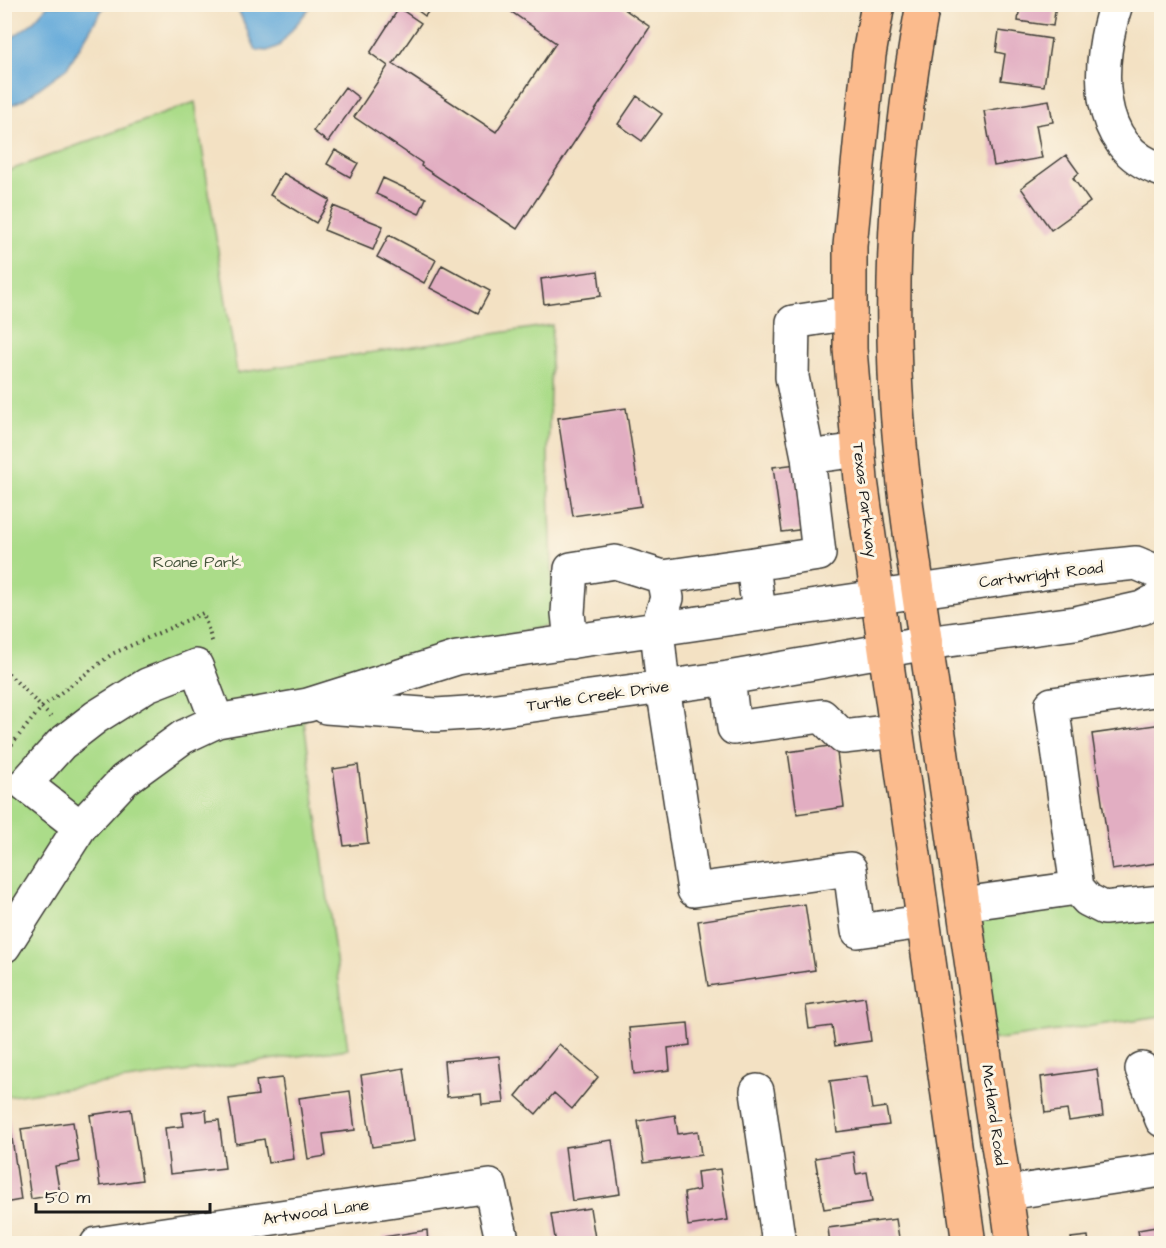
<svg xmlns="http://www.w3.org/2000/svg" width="1166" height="1248" font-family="'Architects Daughter',sans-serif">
<rect width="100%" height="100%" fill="#fcf5e5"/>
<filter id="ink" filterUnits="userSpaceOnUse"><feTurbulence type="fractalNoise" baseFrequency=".0167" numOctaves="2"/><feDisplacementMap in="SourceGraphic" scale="12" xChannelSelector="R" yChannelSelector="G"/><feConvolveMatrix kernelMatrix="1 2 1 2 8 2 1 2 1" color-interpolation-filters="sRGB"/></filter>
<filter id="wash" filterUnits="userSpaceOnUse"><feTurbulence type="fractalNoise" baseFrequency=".008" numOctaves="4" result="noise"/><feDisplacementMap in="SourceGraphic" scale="24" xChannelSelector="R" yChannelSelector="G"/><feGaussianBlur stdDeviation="1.35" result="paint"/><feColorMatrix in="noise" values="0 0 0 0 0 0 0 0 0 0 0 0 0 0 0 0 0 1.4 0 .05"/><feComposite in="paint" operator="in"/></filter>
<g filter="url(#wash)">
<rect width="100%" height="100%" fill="#f3e1c3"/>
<!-- green -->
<path fill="#abdc89" stroke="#647c52" stroke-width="1.5" d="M195,102L237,373L552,325L548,456L554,624L375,668L304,721L348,1049L5,1097V172Z
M1161,892V1016L993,1040L981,921Z"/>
<!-- water -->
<path fill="#65aada" stroke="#40637b" stroke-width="1.5" d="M48,5H105L67,68L24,99L5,108V43L32,23Z
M236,5H312L279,46L267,51L256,50Z"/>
<g id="blocks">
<!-- building -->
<path fill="#e2aec2" d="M409,4H434L425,16Z
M500,4H617L650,27L517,229L421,166L422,163L354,117L388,66L370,53L399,8L421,23L393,64L496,132L556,43Z
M1020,4H1056L1053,26L1018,21Z
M999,31L1051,39L1044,86L1001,80L1005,54L996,52Z
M345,87L359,98L328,142L313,131Z
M637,96L662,114L642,141L618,124Z
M1049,100L1053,122L1036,125L1042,158L994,166L984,111Z
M335,150L358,163L350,177L327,164Z
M1066,155L1079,173L1073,178L1090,202L1051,230L1021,188Z
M283,173L330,200L316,223L270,195Z
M383,178L426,198L419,214L376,194Z
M333,206L383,226L373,250L324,230Z
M389,235L436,260L424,283L377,257Z
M442,265L490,291L478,313L430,288Z
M598,271L601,296L544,304L541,279Z
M626,408L641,506L573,516L558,418Z
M797,464L806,529L782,532L773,467Z
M1162,724V862L1112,870L1092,734Z
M836,745L844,807L797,814L788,752Z
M358,765L368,843L344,846L333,769Z
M805,904L815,970L708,986L698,921Z
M865,997L871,1041L835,1046L832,1026L809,1029L806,1006Z
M688,1023L690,1045L668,1048L670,1070L634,1074L629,1028Z
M559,1044L598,1077L572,1109L554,1093L536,1114L516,1096Z
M499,1056L504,1103L482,1105L481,1094L447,1097L444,1061Z
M404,1068L414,1141L372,1147L361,1075Z
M1097,1069L1103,1116L1069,1121L1067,1110L1045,1113L1041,1077Z
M867,1076L872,1109L886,1107L889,1125L837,1132L830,1081Z
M282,1078L294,1159L268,1163L264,1139L236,1144L229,1099L258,1095L256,1081Z
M350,1091L355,1130L323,1134L326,1156L308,1159L299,1098Z
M131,1109L142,1180L100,1186L90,1115Z
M206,1110L207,1121L219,1120L225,1168L170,1174L165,1128L184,1126L182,1113Z
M675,1115L678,1134L698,1131L701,1155L644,1163L638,1121Z
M4,1118H9L21,1200L4,1203Z
M73,1122L79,1162L55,1166L60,1194L31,1199L21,1129Z
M612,1140L620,1194L572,1201L565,1147Z
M853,1152L856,1174L867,1172L872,1202L824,1209L815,1158Z
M720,1169L728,1220L688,1226L684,1193L699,1190L697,1172Z
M590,1208L596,1244H556L551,1214Z
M896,1219L900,1244H830L828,1228Z
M1162,1226V1244H1140L1138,1230Z
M427,1230L428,1244H384L383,1237Z
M1088,1236L1089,1244H1072L1071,1238Z"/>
</g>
</g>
<g filter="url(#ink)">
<use href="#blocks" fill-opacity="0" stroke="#3c3a35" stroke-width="1.5"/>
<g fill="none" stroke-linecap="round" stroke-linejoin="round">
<!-- minor casing -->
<g stroke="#3c3a35" stroke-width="36">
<path id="minor" d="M1116,4C1097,61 1091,148 1162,170
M850,313L793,322L792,377L808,457L859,450
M753,564L663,577L667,598L657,629L663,687L694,890L850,869L858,931L922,922
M759,614L753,564L819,554L808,457
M571,642L568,613L571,569L615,562L663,577
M728,678L734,728L822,716L843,737L896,731
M326,707L436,715L482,712L728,678L927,643L1075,623L1142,608L1162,597
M80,827L25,784L61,744L96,717L147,685L196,666L217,721
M1077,888L1088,900L1104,908L1162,902
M963,904L1077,888L1052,704L1162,689
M4,946L80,827L124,780L183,737L217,721L308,705L457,658L1058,571L1136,563L1162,574
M1142,1069L1162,1120
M757,1091L779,1244
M1006,1193L1162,1170
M97,1244L490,1186L503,1244"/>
</g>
<!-- major casing -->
<g stroke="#3c3a35" stroke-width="36">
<path id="major" d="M878,4L869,55L850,246V349L861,480L969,1244
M923,4C900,126 890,250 895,373C900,490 922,611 938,728C956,854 974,981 992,1107C999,1153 1007,1198 1013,1244"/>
</g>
<!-- path -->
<path stroke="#3c3a35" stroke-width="4" stroke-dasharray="1.5 4.5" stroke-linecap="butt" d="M4,669L51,717
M4,754L42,707L112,654L203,613L213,644"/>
<!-- minor -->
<use href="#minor" stroke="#fff" stroke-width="33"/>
<!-- major -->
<use href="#major" stroke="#fbbb8d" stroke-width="33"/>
</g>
</g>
<g text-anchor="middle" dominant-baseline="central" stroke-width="6" stroke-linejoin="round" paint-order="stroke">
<!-- street labels -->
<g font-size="16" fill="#1c1c1c" stroke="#fcf5e5">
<text transform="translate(865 500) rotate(83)">Texas Parkway</text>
<text transform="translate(1041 575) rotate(-7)">Cartwright Road</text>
<text transform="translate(598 696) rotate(-8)">Turtle Creek Drive</text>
<text transform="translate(994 1115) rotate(82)">McHard Road</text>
<text transform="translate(316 1212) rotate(-8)">Artwood Lane</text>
</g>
<!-- park labels -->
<g font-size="16" fill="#47563d" stroke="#fcf5e5">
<text x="197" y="562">Roane Park</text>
</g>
</g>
<!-- margin -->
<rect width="1166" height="1248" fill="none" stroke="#fcf5e5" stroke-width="24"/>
<!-- scale -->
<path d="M36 1203v9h174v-9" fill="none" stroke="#1c1c1c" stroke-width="3"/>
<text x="45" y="1203" font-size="18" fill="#1c1c1c" stroke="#fcf5e5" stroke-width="4.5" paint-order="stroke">50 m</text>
</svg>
